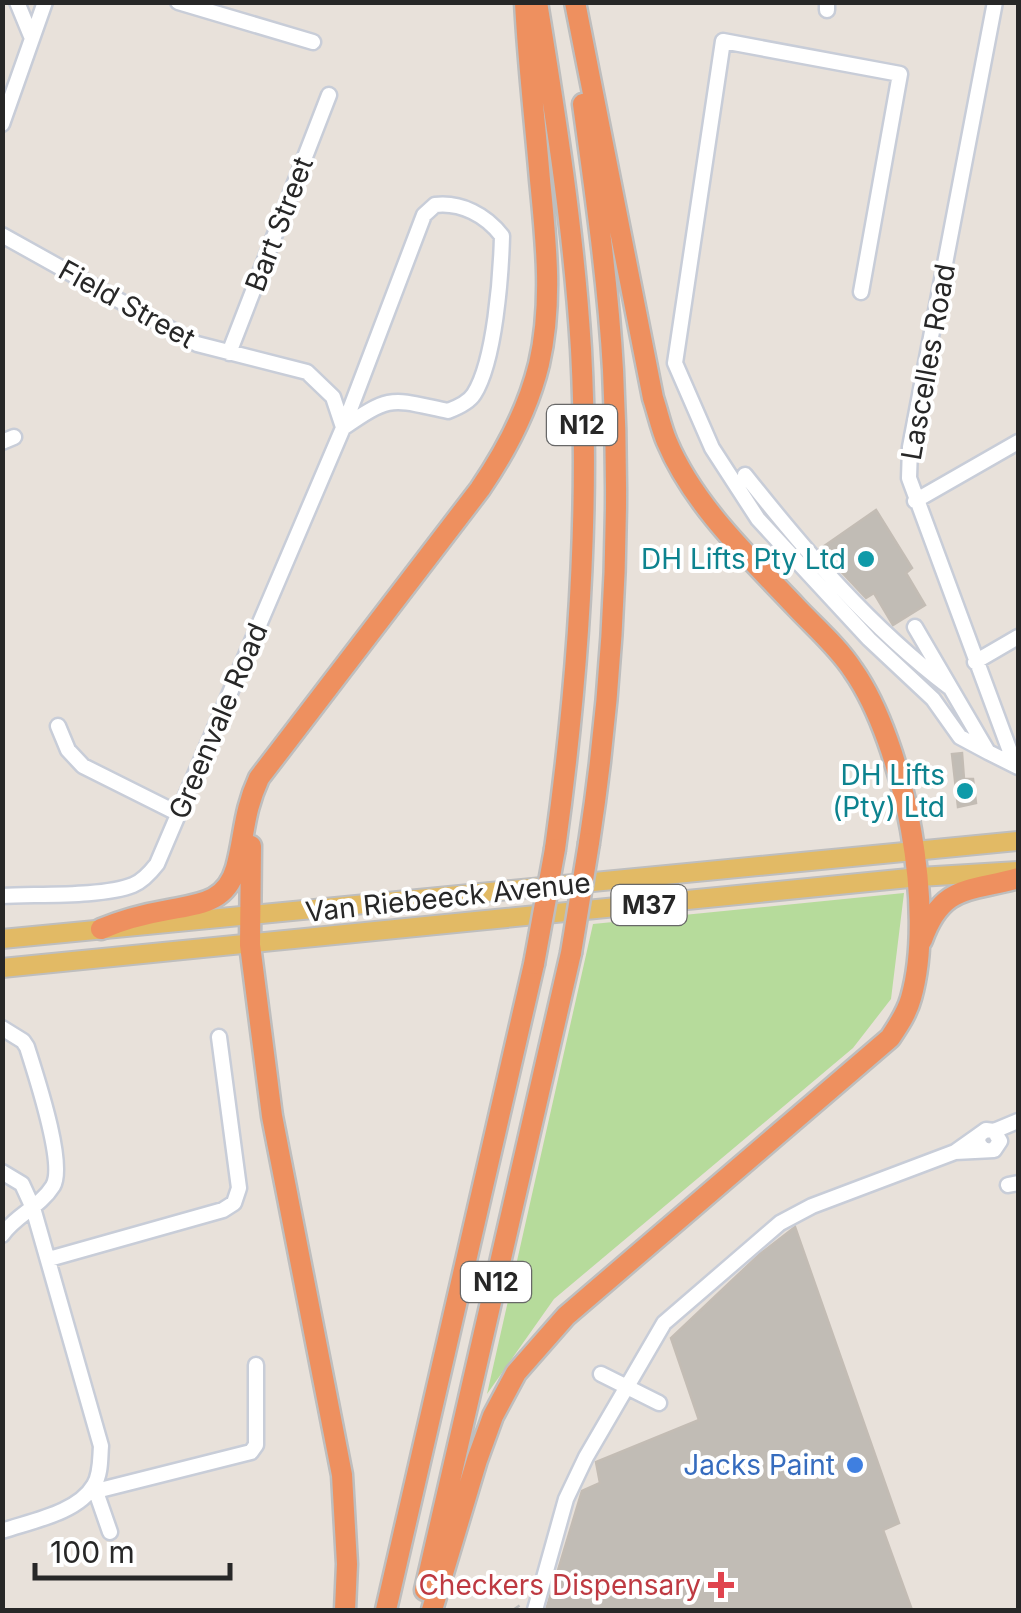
<svg xmlns="http://www.w3.org/2000/svg" width="1021" height="1613" font-family="Inter,sans-serif">
<rect width="100%" height="100%" fill="#e8e1da"/>
<!-- green -->
<path fill="#b6db9b" d="M904,893L891,999L853,1048L554,1299L487,1394L593,924Z"/>
<!-- building -->
<path fill="#c1bcb5" stroke="#c3bcb4" stroke-width="2.5" d="M876,510L912,568L906,573L925,605L893,625L874,593L866,598L820,549Z
M962,753L964,779H973L976,803L958,807L952,754Z
M795,1227L899,1523L883,1530L912,1610H546L582,1491L600,1483L596,1462L699,1420L671,1338L760,1254Z"/>
<g fill="none" stroke-linecap="round" stroke-linejoin="round">
<!-- minor casing -->
<g stroke="#c8cdd8" stroke-width="19">
<path id="minor" d="M17,2L31,36
M178,2L313,42
M827,2V10
M995,2L910,447L909,478L1011,754L1018,766
M2,124L45,2
M2,235L197,344L307,372L333,397L343,427
M861,292L900,74L723,41L675,363L712,448L758,519L869,639L933,699L960,737L988,752
M229,353L329,95
M2,442L14,437
M745,475C807,553 870,627 949,687
M915,501L1018,442
M915,627L988,752L1018,767
M975,662L1018,637
M58,726L68,750L83,766L179,814
M2,896C37,894 103,897 133,885C143,881 150,873 157,864L343,428L424,215L435,205C461,202 486,215 502,236C501,275 495,361 474,394C469,402 456,408 448,411C391,399 392,394 343,428
M2,1028L23,1041L27,1047C35,1073 66,1164 53,1186C40,1207 16,1215 2,1235
M994,1131L1018,1121
M955,1152L994,1150L1000,1141L994,1131L986,1130L979,1135L978,1143L984,1150
M2,1172L22,1184L33,1208L101,1446C100,1458 101,1474 94,1485C78,1513 31,1521 2,1531
M1008,1185L1018,1183
M49,1259L223,1210L234,1203L239,1188L219,1037
M601,1374L659,1403
M94,1486L110,1532
M96,1491L251,1452L256,1445V1365
M535,1610L566,1499L586,1457L664,1323L780,1223L812,1206L955,1152L979,1135"/>
</g>
<!-- major casing -->
<g stroke="#bebebe" stroke-width="22">
<path id="major" d="M2,939L1018,841
M2,968L919,877L1018,871"/>
</g>
<!-- highway casing -->
<g stroke="#bebebe" stroke-width="25">
<path id="highway" d="M537,2C556,118 574,233 581,349C590,516 578,684 555,849
M583,104C595,192 608,281 613,370C621,527 613,687 589,843
M251,846L250,945L272,1116L342,1475L347,1564L345,1610
M101,929C122,920 145,914 168,910C199,904 226,903 236,868C245,835 243,813 259,778L480,489C506,451 528,409 539,364C553,303 546,241 540,180C535,121 528,62 525,2
M922,940C942,884 969,892 1018,878
M425,1590L571,953
M386,1610L534,964
M432,1610L477,1460L493,1416L516,1373L566,1316L890,1038C898,1026 907,1013 911,998C936,911 905,744 853,670C838,647 816,628 797,608C750,558 694,506 667,442C661,428 658,413 653,398L575,2"/>
</g>
<!-- path -->
<path stroke="#bebebe" stroke-width="2.5" stroke-dasharray="8 5" stroke-linecap="butt" d="M513,1610L523,1603"/>
<!-- minor -->
<use href="#minor" stroke="#fff" stroke-width="14"/>
<!-- major -->
<use href="#major" stroke="#e2ba65" stroke-width="18"/>
<!-- highway -->
<use href="#highway" stroke="#ee905f" stroke-width="20"/>
<!-- highway-bridge casing -->
<g stroke="#bebebe" stroke-width="25" stroke-linecap="butt">
<path id="highway-bridge" d="M571,953L589,843
M534,964L555,849"/>
</g>
<!-- highway-bridge -->
<use href="#highway-bridge" stroke="#ee905f" stroke-width="20"/>
</g>
<!-- markers -->
<g fill="#0f9aa8" stroke="#fff" stroke-width="4">
<circle cx="866" cy="559" r="10"/>
<circle cx="965" cy="791" r="10"/>
</g>
<circle fill="#3f7fe0" stroke="#fff" stroke-width="4" cx="855" cy="1465" r="10"/>
<path fill="#e0444e" stroke="#fff" stroke-width="4" d="M716 1570h10v10h10v10h-10v10h-10v-10h-10v-10h10z"/>
<g text-anchor="middle" dominant-baseline="central" stroke-width="8" stroke-linejoin="round" paint-order="stroke">
<!-- shield labels -->
<g fill="#fff" stroke="#686868" stroke-width="2.5">
<rect x="547" y="405" width="70" height="40" rx="8"/>
<rect x="611.5" y="885" width="75" height="40" rx="8"/>
<rect x="461" y="1262" width="70" height="40" rx="8"/>
</g>
<g font-size="25" font-weight="bold" fill="#272727">
<text x="582" y="425">N12</text>
<text x="649" y="905">M37</text>
<text x="496" y="1282">N12</text>
</g>
<!-- street labels -->
<g font-size="28" fill="#272727" stroke="#fff">
<text transform="translate(279 224) rotate(-69)">Bart Street</text>
<text transform="translate(127 304) rotate(29)">Field Street</text>
<text transform="translate(928 362) rotate(-80)">Lascelles Road</text>
<text transform="translate(218 721) rotate(-67)">Greenvale Road</text>
<text transform="translate(448 897) rotate(-6)">Van Riebeeck Avenue</text>
</g>
<!-- culture labels -->
<g font-size="28" fill="#0d838f" stroke="#fff" text-anchor="end">
<text x="846" y="559">DH Lifts Pty Ltd</text>
<text x="945" y="775">DH Lifts<tspan x="945" dy="32">(Pty) Ltd</tspan></text>
</g>
<!-- shop labels -->
<g font-size="28" fill="#366cbe" stroke="#fff" text-anchor="end">
<text x="835" y="1465">Jacks Paint</text>
</g>
<!-- health labels -->
<g font-size="28" fill="#be3a42" stroke="#fff" text-anchor="end">
<text x="701" y="1585">Checkers Dispensary</text>
</g>
</g>
<!-- border -->
<rect width="1021" height="1613" fill="none" stroke="#272727" stroke-width="10"/>
<!-- scale -->
<path d="M35 1563v15h195v-15" fill="none" stroke="#272727" stroke-width="5"/>
<text x="50" y="1563" font-size="30" fill="#272727" stroke="#ffffff" stroke-width="8" paint-order="stroke">100 m</text>
</svg>
